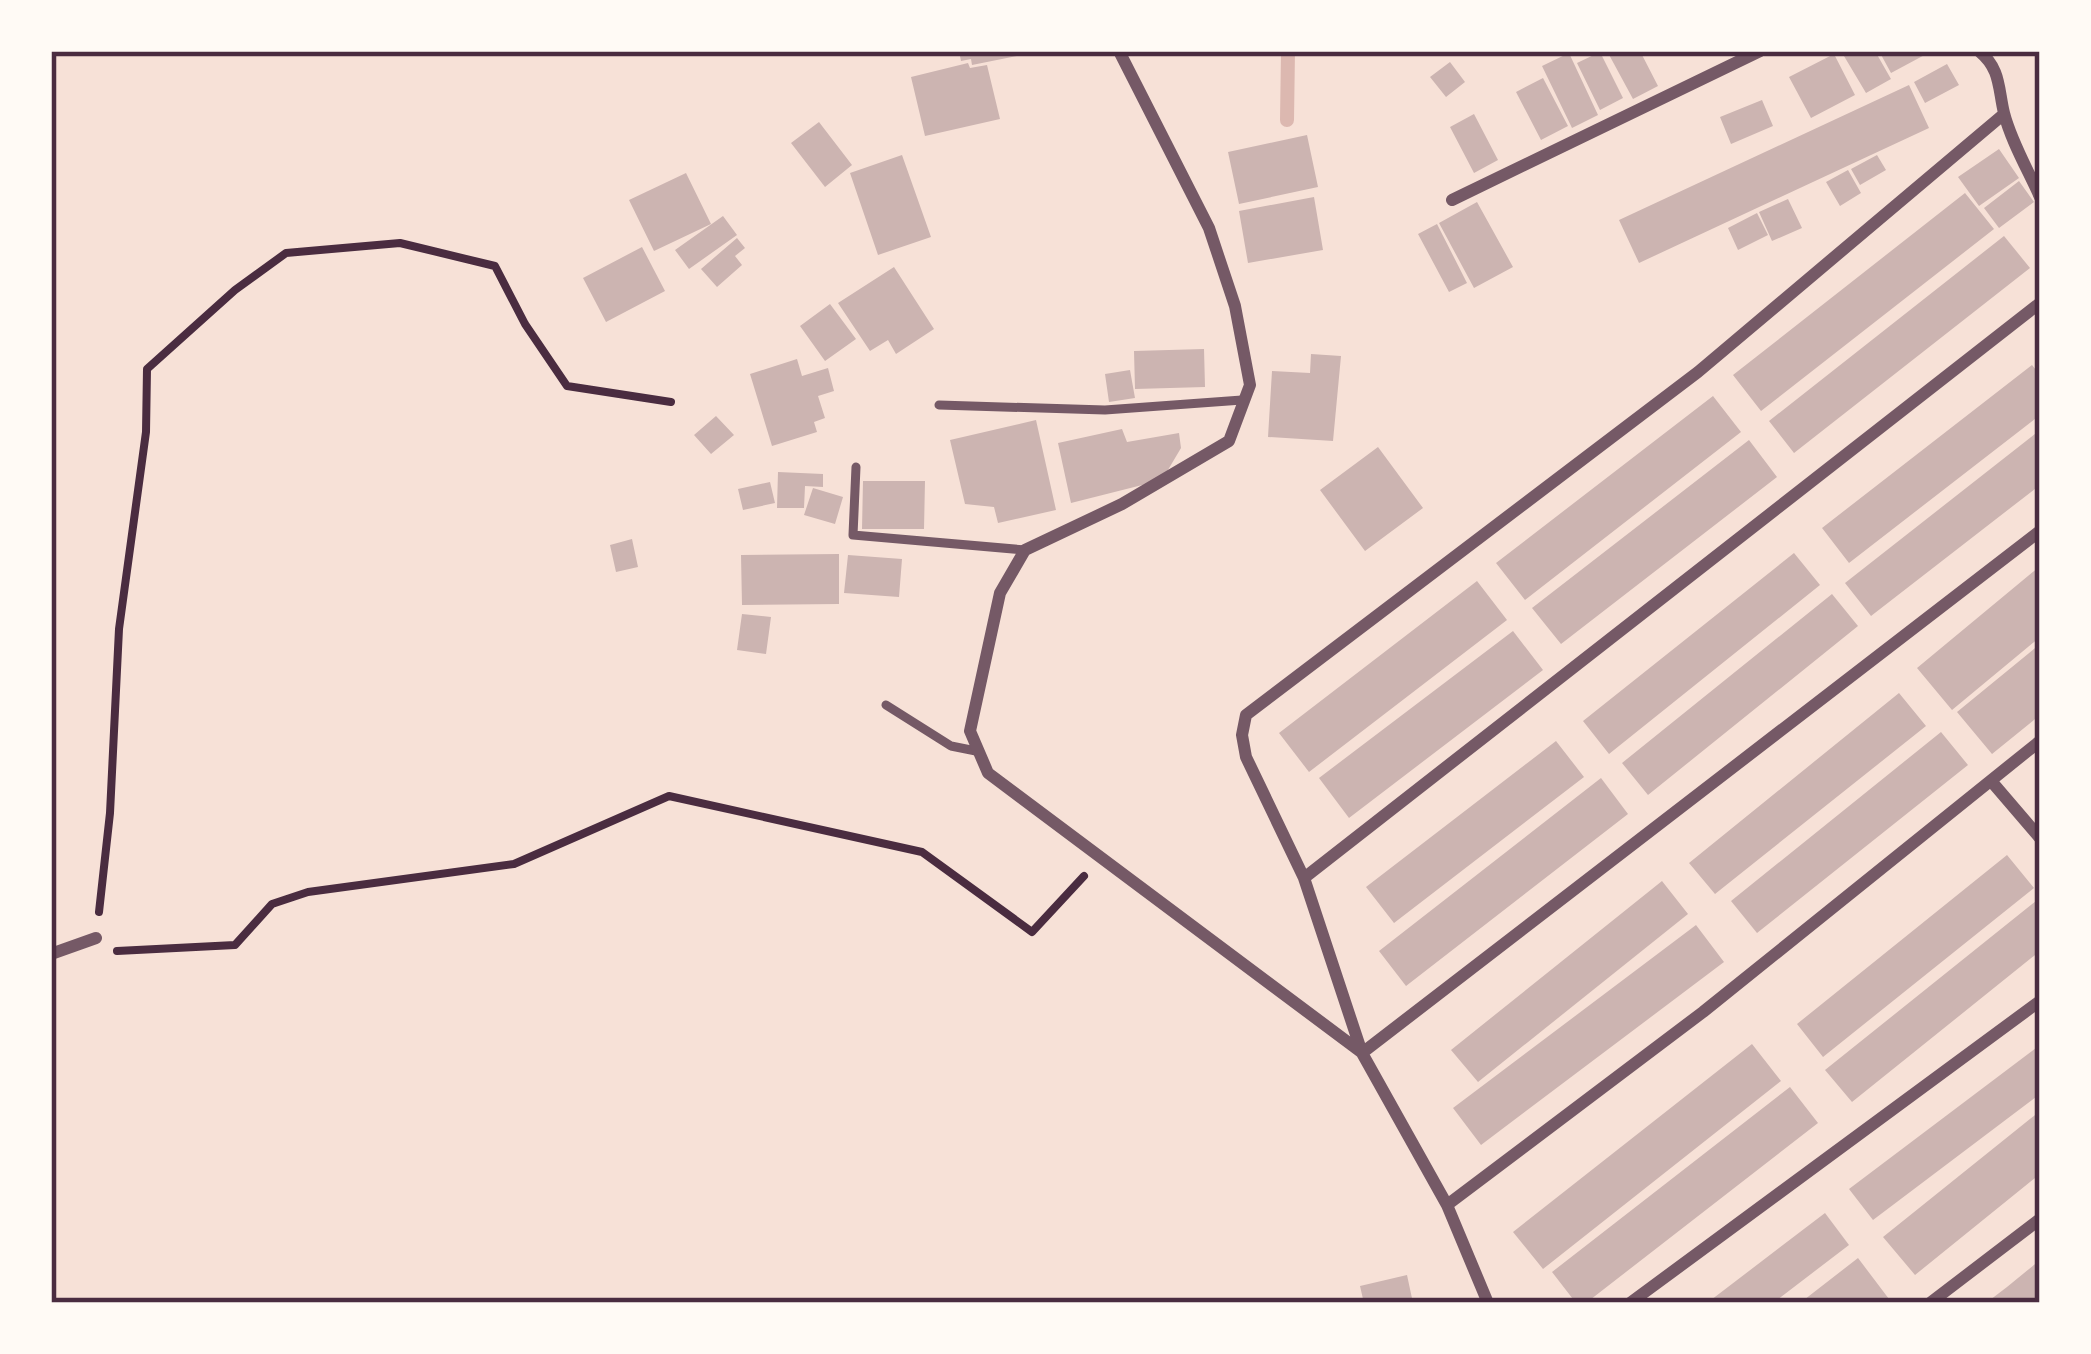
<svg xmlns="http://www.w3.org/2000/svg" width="2091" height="1354" font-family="'Roboto Condensed',sans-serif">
<rect width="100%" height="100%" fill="#f7e1d7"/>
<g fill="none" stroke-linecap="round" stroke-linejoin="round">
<!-- stream -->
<path stroke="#dcb8b0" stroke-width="14" d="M1287,120L1288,51"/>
</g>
<!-- building -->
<path fill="#ccb4b1" d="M959,51H1030L1031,53L972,65L971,59L961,61Z
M1607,51H1640L1658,86L1633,99Z
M1841,51H1875L1891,79L1866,93Z
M1879,51H1932L1891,73Z
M1600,52L1623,98L1600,110L1577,63Z
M1569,53L1598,115L1572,128L1542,66Z
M1834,54L1855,95L1811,118L1789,77Z
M1450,62L1465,82L1446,97L1430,77Z
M968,63L970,68L987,65L1000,119L925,136L911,77Z
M1947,64L1959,85L1925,103L1914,82Z
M1543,78L1568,126L1541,140L1516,92Z
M1909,85L1929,128L1639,263L1619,220Z
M1762,100L1773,126L1731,144L1720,117Z
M1474,114L1498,160L1474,173L1450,127Z
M819,122L852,165L825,187L791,143Z
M1307,135L1318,187L1239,204L1228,152Z
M1999,149L2019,178L1979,206L1958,177Z
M902,155L931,237L878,255L850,173Z
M1877,155L1886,170L1860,185L1851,169Z
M1848,170L1861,193L1840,206L1826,182Z
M686,173L711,224L654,251L629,200Z
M2019,181L2034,202L1999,228L1984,208Z
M1965,193L1994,229L1761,411L1733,375Z
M1314,197L1323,250L1248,263L1239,211Z
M1788,199L1802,228L1772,241L1759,212Z
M1477,202L1513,267L1474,288L1439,223Z
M1757,213L1768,235L1738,250L1728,228Z
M723,216L737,235L689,269L675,250Z
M1437,224L1467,283L1449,292L1418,234Z
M2004,236L2030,268L1794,453L1769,421Z
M737,238L745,248L735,256L742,265L717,287L701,269Z
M642,247L665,291L606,322L583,278Z
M894,267L934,329L896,354L888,340L870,351L838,303Z
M830,304L856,339L825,361L800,326Z
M1204,349L1205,387L1135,389L1134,351Z
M1311,354L1341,356L1333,441L1268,437L1272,371L1310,373Z
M797,359L802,376L828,368L834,391L818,396L825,418L814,422L817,432L772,446L750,374Z
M2032,365L2040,375V415L1849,563L1822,528Z
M1130,370L1135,398L1109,402L1105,374Z
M1713,396L1741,432L1525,600L1496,563Z
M716,416L734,435L711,454L694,435Z
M1036,420L1056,510L998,523L994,507L965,504L950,440Z
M1122,429L1127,442L1179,433L1181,448L1162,480L1071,503L1058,443Z
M2040,430V485L1871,616L1845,583Z
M1749,440L1777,477L1561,644L1532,608Z
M1378,447L1423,508L1365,551L1320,490Z
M778,472L823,474V487L805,486L804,508H777Z
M863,481H925L924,529H862Z
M770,482L775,503L743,510L738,489Z
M813,488L843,497L835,524L804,515Z
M632,539L638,567L616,572L610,545Z
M1794,553L1820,585L1609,754L1583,721Z
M839,554V604L742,605L741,555Z
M848,555L902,559L899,597L844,593Z
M2040,566V637L1952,710L1917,668Z
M1477,581L1507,620L1309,772L1279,733Z
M1832,594L1858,626L1648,795L1622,763Z
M742,614L771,617L766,654L737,650Z
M1513,631L1543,670L1349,818L1319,778Z
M2040,644V715L1992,754L1957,712Z
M1899,693L1926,726L1715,894L1689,863Z
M1941,732L1968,765L1757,933L1731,901Z
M1556,741L1584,777L1394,923L1366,887Z
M1601,778L1628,814L1406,986L1379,951Z
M2007,855L2034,888L1823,1057L1797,1024Z
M1662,881L1688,914L1478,1082L1451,1050Z
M2036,901L2040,906V951L1852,1102L1825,1070Z
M1696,925L1724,962L1481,1145L1453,1108Z
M1752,1044L1781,1081L1543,1269L1513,1232Z
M2040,1045V1094L1873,1220L1849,1189Z
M1790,1087L1818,1123L1586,1303H1576L1552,1272Z
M2040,1111V1174L1915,1275L1883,1237Z
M1825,1213L1849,1245L1773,1303H1707Z
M1858,1258L1889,1299L1885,1303H1800Z
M2040,1260V1303H1986L2007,1287Z
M1407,1275L1413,1303H1352L1363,1299L1360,1286Z"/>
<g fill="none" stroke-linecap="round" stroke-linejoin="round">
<!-- path -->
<path stroke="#4a2c40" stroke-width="8" d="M99,912L110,813L119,629L146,432L147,369L235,290L286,253L400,243L495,266L525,324L567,386L671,402
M117,951L235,945L272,904L308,892L514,864L669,796L922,852L1032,932L1084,876"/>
<!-- service -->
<path stroke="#755966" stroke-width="9" d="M939,405L1105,410L1242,400
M856,467L853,535L1025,550
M886,705L951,746L976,751"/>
<!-- minor -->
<path stroke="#755966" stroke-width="12" d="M1119,51L1209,228L1235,306L1250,385L1229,441L1122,504L1025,550L1000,593L970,731L988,773L1361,1052
M1979,51C2001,69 1998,88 2004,113C2011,141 2028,170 2040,197
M1452,200L1760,51
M1992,782L2040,838
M1304,878L2040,303
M51,954L96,938
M1362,1053L2040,531
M1447,1205L1703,1012L2040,741
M1488,1303L1447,1205L1362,1053L1304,878L1246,757L1242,735L1246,715L1698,372L2004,114
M1630,1303L2040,1001
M1930,1303L2040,1219"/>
</g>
<!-- border -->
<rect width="2091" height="1354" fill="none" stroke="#fffaf5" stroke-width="108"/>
<rect x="54" y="54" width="1983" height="1246" fill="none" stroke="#4a2c40" stroke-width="4.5"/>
</svg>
